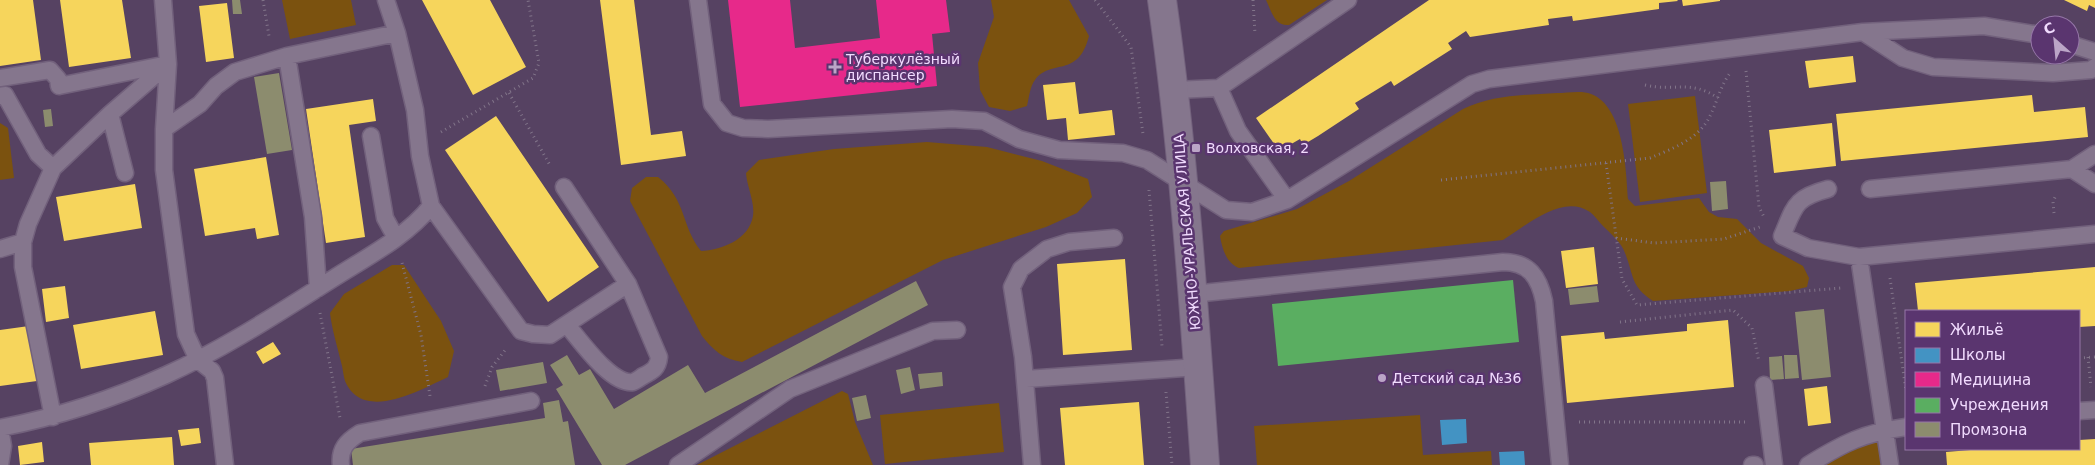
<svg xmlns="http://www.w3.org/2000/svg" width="2095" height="465" font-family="'DejaVu Sans',sans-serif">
<rect width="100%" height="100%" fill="#564262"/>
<!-- green -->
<path fill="#7b520f" d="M282,0H351L356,25L290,39Z
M991,0H1069L1089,36C1078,79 1051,58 1035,80C1030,86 1029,98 1027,106L1010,111L989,107L980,90L978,63L994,17Z
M1266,0H1327L1289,25C1274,26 1272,12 1266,0Z
M1557,93C1567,93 1582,90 1591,94C1624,106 1626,170 1628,199L1635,206L1699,198L1709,212L1718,217L1737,219L1761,243L1803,266L1809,278L1807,287L1790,291L1653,301C1630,286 1634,275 1625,253C1621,242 1611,234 1603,226C1599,222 1595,216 1590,212C1562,193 1526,226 1503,240L1239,268C1226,263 1222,248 1220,236L1224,231L1297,209L1349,181L1463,109C1492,95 1524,95 1557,93Z
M1695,96L1707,193L1640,202L1628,104Z
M0,123L8,128L14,178L0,180Z
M927,142L987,147L1042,161L1088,179L1092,197L1077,213L1046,227L943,260L742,362C723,359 713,350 702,336L630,201L632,188L646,177H658C687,200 681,226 701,251C721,250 749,240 753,216C755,202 747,187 746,173L759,160L834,149Z
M392,265H404L441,321L454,351L448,377C420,390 363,423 345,381C343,375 343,368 341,362C337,345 332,330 330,313L344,294Z
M842,391L848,394L855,422L873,465H697Z
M999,403L1004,452L885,464L880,415Z
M1420,415L1423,455L1491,451L1492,465H1257L1254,426Z
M1882,440L1885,465H1814L1861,442Z"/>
<!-- homes -->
<path fill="#f6d55c" d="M0,0H33L41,60L0,66Z
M60,0H122L131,58L69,67Z
M422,0H490L526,67L473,95Z
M600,0H634L651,135L682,131L686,156L621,165Z
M1429,0H1677L1678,1L1659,3V9L1573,21L1572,16L1548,19L1549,25L1470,37L1466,31L1448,43L1452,49L1394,86L1391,81L1355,103L1359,109L1318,136L1303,145L1300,139L1279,151L1256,118Z
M1682,0H1720V1L1683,6Z
M2064,0H2095V8L2089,5L2087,11Z
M227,3L234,58L206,62L199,6Z
M1853,56L1856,82L1809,88L1805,61Z
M1075,82L1079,114L1112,110L1115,135L1068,140L1066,118L1047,120L1043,85Z
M2032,95L2034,112L2085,107L2088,137L1841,161L1836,114Z
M373,99L376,121L349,125L365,237L326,243L306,109Z
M496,116L599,267L548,302L445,150Z
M1832,123L1836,166L1774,173L1769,130Z
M266,157L279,235L257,239L255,228L205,236L194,169Z
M135,184L142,228L64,241L56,197Z
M1594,247L1598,284L1566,288L1561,251Z
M1125,259L1132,350L1063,355L1057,264Z
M2095,267V326L2079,327V311H1918L1915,283Z
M65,286L69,318L46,322L42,289Z
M155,311L163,355L81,369L73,325Z
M1728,320L1734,387L1567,403L1561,336L1604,332L1605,339L1687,331V324Z
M29,326L37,381L0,386V330Z
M273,342L281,354L263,364L256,352Z
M1827,386L1831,423L1808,426L1804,389Z
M1139,402L1144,465H1065L1060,408Z
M199,428L201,443L181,446L178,430Z
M172,437L174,465H91L89,443Z
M2095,439V465H1947L1946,452L1983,449H2079V440Z
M42,442L44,462L20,465L18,446Z"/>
<!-- schools -->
<path fill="#4393c3" d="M1466,419L1467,443L1442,445L1440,420Z
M1524,451L1525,465H1500L1499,452Z"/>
<!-- health -->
<path fill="#e7298a" d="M728,0H790L795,48L880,38L876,0H946L950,32L932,34L937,86L740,107Z"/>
<!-- public -->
<path fill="#5aae61" d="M1513,280L1519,342L1278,366L1272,304Z"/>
<!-- industry -->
<path fill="#8c8c6e" d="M232,0H240L242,14H233Z
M279,73L292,150L267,154L254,77Z
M51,109L53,126L45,127L43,110Z
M1726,181L1728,209L1712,211L1710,182Z
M916,281L928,305L625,465H602L556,389L563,385L550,365L567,355L579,375L590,369L614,409L688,365L705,393Z
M1597,286L1599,302L1570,305L1568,289Z
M1824,309L1831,377L1802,380L1795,312Z
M1784,355H1797L1799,378L1785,379Z
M1782,356L1784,379L1770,380L1769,357Z
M543,362L547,383L500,391L496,370Z
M910,367L915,390L901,394L896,370Z
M942,372L943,386L920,389L918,374Z
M866,395L871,418L857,421L852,398Z
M559,400L563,422L568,421L575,465H353L351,449L545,418L543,403Z"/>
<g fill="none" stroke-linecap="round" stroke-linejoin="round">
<!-- service casing -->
<g stroke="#72617c" stroke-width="19">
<path id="service" d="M386,0L397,33L415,110L420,156L431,206L521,331L533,334L550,335L628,284
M698,0L712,104L727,123L743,128L768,129L952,119L984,121L1019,139L1059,150L1123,153L1147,160L1226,210L1252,212L1287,200L1472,84L1489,79L1863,32L1984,26L2040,35
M1863,32L1903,58L1933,67L2053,73L2091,70L2095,67
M2070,44L2095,52
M0,78L50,70L58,79L59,86L168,64L164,129V170L186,334L198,360L212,371L215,378L225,465
M1219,88L1238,131L1287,200
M1175,90L1219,88L1348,0
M0,96L5,95L38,154L53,168
M110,114L125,173
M164,129L200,104L216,86L235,72L287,56
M371,136L385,218L396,238
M2072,169L2095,154
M564,187L628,284L659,357C658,368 653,371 643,376C640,378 636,381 633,382C611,385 580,340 567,325
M1828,189C1794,198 1795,206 1782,236L1808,248L1859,257L2095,234
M1870,189L2072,169L2095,184
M0,249L23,242
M1859,257L1890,465
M318,288L313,217L287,56L397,33
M1193,294L1503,262C1529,262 1539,277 1544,301L1560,465
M1026,379L1198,367
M1764,385L1774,465
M2079,411L2095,410
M53,417L23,267V242L28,224L53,168L110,114L168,64L163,0
M0,428C57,417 113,399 166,375C224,349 280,312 334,278C367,257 406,237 431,206
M0,465L3,446L0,428
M341,465C339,449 347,441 360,433L531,401
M678,465L790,389L933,331L957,330
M1032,465L1023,357L1012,287L1021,269L1047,249L1069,242L1114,238
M1752,465H1755
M1808,465C1844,443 1863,433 1906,427"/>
</g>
<!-- secondary casing -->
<g stroke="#72617c" stroke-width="30">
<path id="secondary" d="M1162,0C1184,154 1194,310 1205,465"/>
</g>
<!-- path -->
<path stroke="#82758a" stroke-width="3" stroke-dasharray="1 4" stroke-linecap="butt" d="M263,0L269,36
M1095,0L1131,47L1143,134
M1253,0L1255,34
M1746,71L1759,207L1764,217
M1645,85C1674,92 1690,79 1718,98
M509,93L551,167
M441,132L533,78L539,63L528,0
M1606,163L1622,279L1637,305L1841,288
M1441,180L1650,158C1672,149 1699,139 1710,116C1717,102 1721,85 1730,73
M1149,190L1162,346
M2054,213L2053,202L2056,195
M1616,238L1654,243L1724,239L1760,227
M402,263L421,335L430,396
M1890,278L1906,391
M320,313L340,418
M1620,322L1733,310L1752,328L1759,362
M2088,357L2091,387
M2079,358L2095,357
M485,386L492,367L506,349
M1166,392L1172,465
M1579,422H1745"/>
<!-- service -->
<use href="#service" stroke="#85768d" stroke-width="16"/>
<!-- secondary -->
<use href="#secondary" stroke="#85768d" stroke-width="28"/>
</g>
<!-- markers -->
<g fill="#bba5c7" stroke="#5a356f" stroke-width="2">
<path d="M832.5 59.5h5v5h5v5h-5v5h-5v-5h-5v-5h5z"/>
<rect x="1191" y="143" width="10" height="10" rx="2.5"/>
<circle cx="1382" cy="378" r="5"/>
</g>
<g text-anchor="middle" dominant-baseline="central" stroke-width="5" stroke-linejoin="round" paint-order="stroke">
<!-- poi labels -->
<g font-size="14" fill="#f1dbfe" stroke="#5a356f" text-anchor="start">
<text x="846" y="59">Туберкулёзный<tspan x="846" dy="16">диспансер</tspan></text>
<text x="1206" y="148">Волховская, 2</text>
<text x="1392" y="378">Детский сад №36</text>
</g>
<!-- street labels -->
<g font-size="14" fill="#f1dbfe" stroke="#5a356f">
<text transform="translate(1187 232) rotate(-95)">ЮЖНО-УРАЛЬСКАЯ УЛИЦА</text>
</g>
</g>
<!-- legend -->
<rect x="1905" y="310" width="175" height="140" fill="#5a356f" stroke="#9677a8"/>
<rect x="1915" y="322" width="25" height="15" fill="#f6d55c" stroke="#9677a8"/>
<text x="1950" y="335" font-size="15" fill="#f1dbfe">Жильё</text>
<rect x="1915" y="348" width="25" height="15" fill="#4393c3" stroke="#9677a8"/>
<text x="1950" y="360" font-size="15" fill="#f1dbfe">Школы</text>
<rect x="1915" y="372" width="25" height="15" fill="#e7298a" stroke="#9677a8"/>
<text x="1950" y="385" font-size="15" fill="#f1dbfe">Медицина</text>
<rect x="1915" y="398" width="25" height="15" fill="#5aae61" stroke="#9677a8"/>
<text x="1950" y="410" font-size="15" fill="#f1dbfe">Учреждения</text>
<rect x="1915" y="422" width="25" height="15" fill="#8c8c6e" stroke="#9677a8"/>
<text x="1950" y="435" font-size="15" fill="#f1dbfe">Промзона</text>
<!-- north arrow -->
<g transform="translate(2055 40) rotate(333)"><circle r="24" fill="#5a356f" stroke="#9677a8"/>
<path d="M0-4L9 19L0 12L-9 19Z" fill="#bba5c7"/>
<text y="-8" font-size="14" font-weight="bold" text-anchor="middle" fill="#f1dbfe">С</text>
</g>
</svg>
